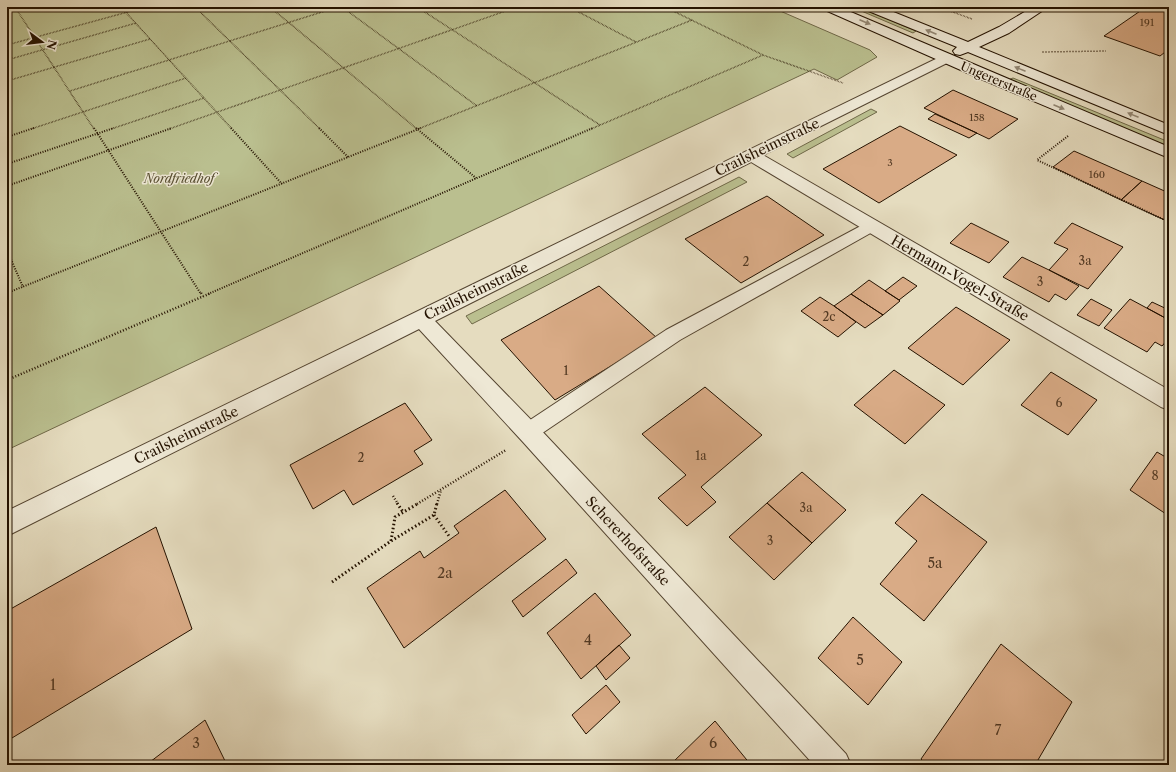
<svg xmlns="http://www.w3.org/2000/svg" width="1176" height="772" font-family="'Libre Caslon Text',serif">
<rect width="100%" height="100%" fill="#e5dcbf"/>
<filter id="stains"><feTurbulence type="fractalNoise" baseFrequency=".005" numOctaves="4"/><feColorMatrix values="0 0 0 0 .2 0 0 0 0 .09 0 0 0 0 .02 0 0 0 .5 -.17"/></filter>
<radialGradient id="worn" r=".72"><stop offset=".6" stop-color="#630" stop-opacity="0"/><stop offset="1" stop-color="#630" stop-opacity=".3"/></radialGradient>
<!-- green -->
<path fill="#babf8f" stroke="#6f6848" d="M7,7H771L870,50L877,57L837,80L814,69L7,450Z
M852,7H859L916,31L913,33Z
M1013,78L1169,142V147L1008,80Z
M871,109L877,112L793,158L787,154Z
M739,177L747,182L472,324L466,316Z"/>
<!-- building -->
<path fill="#d9ab86" stroke="#241200" d="M1146,7H1169V49L1160,56L1104,36Z
M953,90L1018,119L989,139L924,108Z
M935,114L977,133L969,138L928,119Z
M900,126L957,155L879,203L823,169Z
M1074,151L1142,181L1121,200L1053,167Z
M1142,181L1169,193V222L1121,200Z
M767,196L824,235L741,283L685,239Z
M971,223L1009,242L989,263L950,243Z
M1072,223L1123,247L1088,289L1049,270L1068,249L1054,243Z
M1022,257L1049,270L1079,286L1066,300L1055,294L1049,302L1003,277Z
M903,277L917,286L899,300L885,291Z
M869,280L899,300L900,301L883,315L851,294Z
M599,286L657,338L555,400L501,340Z
M851,294L883,315L865,328L834,306Z
M820,297L834,306L856,322L838,337L801,311Z
M1091,299L1112,310L1099,326L1077,315Z
M1130,299L1169,320V338L1162,346L1155,342L1147,352L1104,328Z
M1152,302L1169,310V320L1147,308Z
M956,307L1010,340L963,385L908,348Z
M894,370L945,405L905,444L854,405Z
M1051,372L1097,400L1068,435L1021,405Z
M705,387L762,435L701,487L716,502L687,526L658,498L686,475L642,434Z
M405,403L432,440L414,451L423,464L353,505L344,490L313,509L290,465Z
M1157,452L1169,459V516L1130,490Z
M802,472L846,510L812,543L767,503Z
M505,490L546,539L404,648L367,588L420,551L424,558L459,533L454,526Z
M922,494L987,542L924,621L880,584L917,541L895,523Z
M767,503L812,543L774,580L729,537Z
M156,527L192,629L7,741V611Z
M566,559L577,573L523,617L512,601Z
M595,593L631,635L581,679L547,633Z
M853,617L902,662L868,705L818,658Z
M1001,644L1072,702L1035,765H927L921,759Z
M619,645L630,658L606,680L596,666Z
M606,685L620,702L586,734L572,715Z
M205,720L227,765H146Z
M715,721L751,765H670Z"/>
<g fill="none" stroke-linecap="round" stroke-linejoin="round">
<!-- lane casing -->
<g stroke="#544430" stroke-width="2">
<path id="lane" d="M870,221L876,222L878,226L876,230L680,340L535,438L528,441L521,438L517,432L521,426L666,330Z"/>
</g>
<!-- street casing -->
<g stroke="#544430" stroke-width="2">
<path id="street" d="M946,54L951,55L953,58L951,61L763,155L1169,390V410L1161,407L751,162L435,321L539,428L846,754L851,765H814L523,442L419,329L7,536V511Z"/>
</g>
<!-- secondary casing -->
<g stroke="#241200" stroke-width="2">
<path id="secondary" d="M823,7H839L1169,147V158L981,79L825,10Z
M864,7H881L968,42L999,27L1033,7H1048L1009,33L979,47L1169,125V135L968,52L960,55L955,54L953,51L957,47L866,10Z"/>
</g>
<!-- path-far3 -->
<path stroke="#241200" stroke-width="1.5" stroke-dasharray="0.5 1" stroke-linecap="butt" d="M15,7L94,129
M121,7L232,129
M195,7L320,129
M270,7L417,129
M342,7L477,106
M417,7L600,125
M569,7L636,42
M665,7L763,55L843,83
M939,7L972,19
M7,45L146,7
M1042,52L1106,51
M7,60L136,23
M7,81L150,39
M70,91L338,7
M31,129L186,78
M111,129L204,98
M169,129L517,7
M418,129L692,20
M591,129L763,55"/>
<!-- path-far2 -->
<path stroke="#241200" stroke-width="2" stroke-dasharray="1 1.5" stroke-linecap="butt" d="M94,128L201,294
M231,128L282,184
M319,128L348,157
M416,128L476,178
M1068,136L1037,160L1169,222
M7,137L34,128
M7,164L114,128
M7,186L172,128
M7,250L23,287
M7,293L421,128
M208,294L593,128"/>
<!-- path-far1 -->
<path stroke="#241200" stroke-width="2.5" stroke-dasharray="1 2" stroke-linecap="butt" d="M201,293L203,296
M7,380L211,293
M393,496L398,504
M417,504L506,450
M437,504L441,490"/>
<!-- path -->
<path stroke="#241200" stroke-width="3" stroke-dasharray="1.5 2.5" stroke-linecap="butt" d="M397,503L403,512
M434,515L449,536
M391,541L395,517L419,503
M332,582L391,541L434,515L437,503"/>
<!-- lane -->
<use href="#lane" fill="#eee8d5" fill-rule="evenodd"/>
<!-- street -->
<use href="#street" fill="#eee8d5" fill-rule="evenodd"/>
<!-- secondary -->
<use href="#secondary" fill="#eee8d5" fill-rule="evenodd"/>
</g>
<!-- one-way arrows -->
<defs><path id="oneway-solid" d="M-6-.8H1V-3.2L6.5 0L1 3.2V.8H-6Z"/></defs>
<g fill="#938875">
<use href="#oneway-solid" transform="translate(865 22) rotate(23)"/>
<use href="#oneway-solid" transform="translate(931 32) rotate(-157)"/>
<use href="#oneway-solid" transform="translate(1020 69) rotate(-158)"/>
<use href="#oneway-solid" transform="translate(1059 107) rotate(23)"/>
<use href="#oneway-solid" transform="translate(1133 115) rotate(-158)"/>
</g>
<g text-anchor="middle" dominant-baseline="central" stroke-width="3" stroke-linejoin="round" paint-order="stroke">
<!-- far-number labels -->
<g font-size="10" fill="#513822">
<text x="1147" y="22">191</text>
<text x="977" y="117">158</text>
<text x="890" y="162">3</text>
<text x="1097" y="174">160</text>
</g>
<!-- far-street labels -->
<g font-size="12" fill="#241200" stroke="#eee8d5">
<text transform="translate(999 81) rotate(23)">Ungererstraße</text>
</g>
<!-- far-park labels -->
<g font-size="12" font-style="italic" fill="#584f32" stroke="#eee8d5">
<text x="179" y="178">Nordfriedhof</text>
</g>
<!-- number labels -->
<g font-size="12" fill="#513822">
<text x="1085" y="260">3a</text>
<text x="746" y="261">2</text>
<text x="1040" y="281">3</text>
<text x="829" y="316">2c</text>
<text x="566" y="370">1</text>
<text x="1059" y="402">6</text>
<text x="701" y="455">1a</text>
<text x="361" y="457">2</text>
<text x="1155" y="475">8</text>
<text x="806" y="507">3a</text>
<text x="770" y="540">3</text>
</g>
<!-- street labels -->
<g font-size="14" fill="#241200" stroke="#eee8d5">
<text transform="translate(767 147) rotate(-26)">Crailsheimstraße</text>
<text transform="translate(960 278) rotate(30)">Hermann-Vogel-Straße</text>
<text transform="translate(476 291) rotate(-26)">Crailsheimstraße</text>
<text transform="translate(186 435) rotate(-26)">Crailsheimstraße</text>
<text transform="translate(628 541) rotate(47)">Schererhofstraße</text>
</g>
<!-- near-number labels -->
<g font-size="14" fill="#513822">
<text x="935" y="563">5a</text>
<text x="445" y="573">2a</text>
<text x="588" y="640">4</text>
<text x="860" y="660">5</text>
<text x="53" y="685">1</text>
<text x="998" y="730">7</text>
<text x="196" y="743">3</text>
<text x="713" y="743">6</text>
</g>
</g>
<!-- margin -->
<rect width="1176" height="772" fill="none" stroke="#e5dcbf" stroke-width="24"/>
<rect x="8" y="8" width="1160" height="756" fill="none" stroke="#241200" stroke-width="2"/>
<rect x="12" y="12" width="1152" height="748" fill="none" stroke="#241200"/>
<!-- north arrow -->
<g transform="translate(42 42) rotate(105)" stroke="#eee8d5" stroke-width="3" paint-order="stroke">
<path d="M0-3L7 15L0 10L-7 15Z" fill="#241200"/>
<text y="-6" font-size="11" font-weight="bold" text-anchor="middle" fill="#241200">N</text>
</g>
<rect width="100%" height="100%" filter="url(#stains)"/>
<rect width="100%" height="100%" fill="url(#worn)"/>
</svg>
